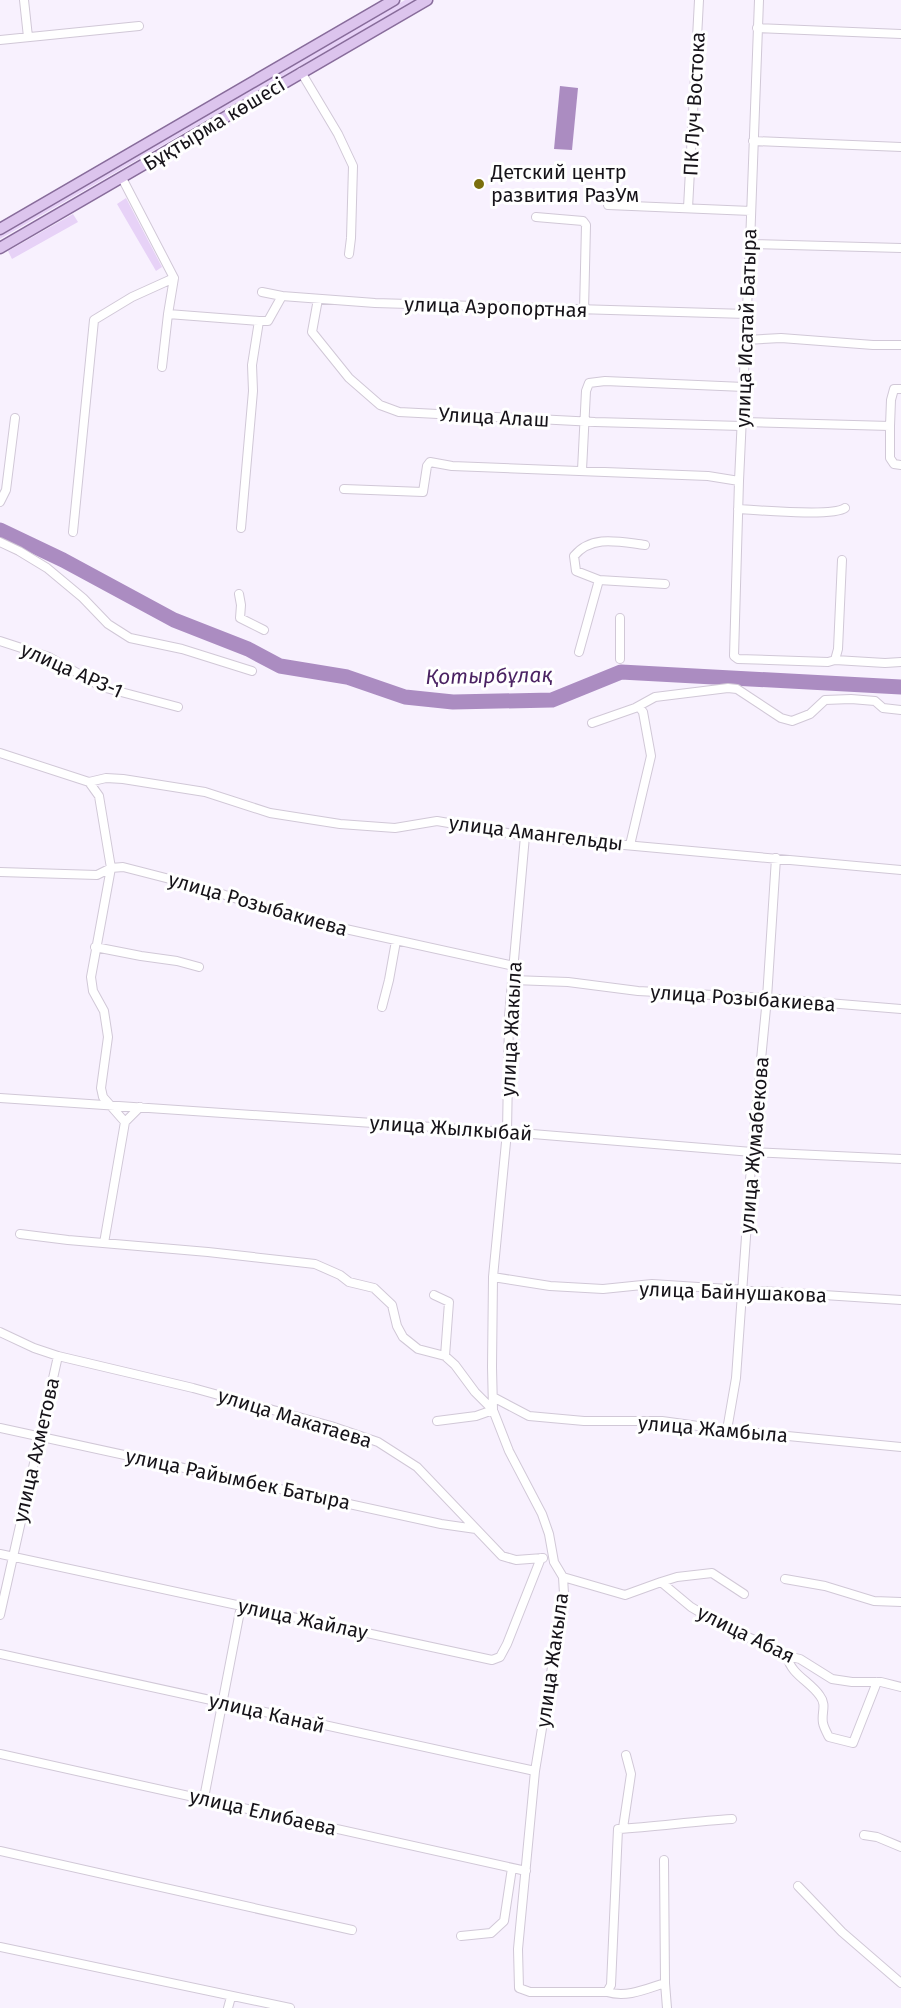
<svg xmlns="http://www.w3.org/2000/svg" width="901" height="2008" font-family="'Fira Sans',sans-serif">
<rect width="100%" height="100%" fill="#f8f1fe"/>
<!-- green -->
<path fill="#e7d2f7" d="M405,0H415L0,239V234Z
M126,198L162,267L156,271L117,204Z
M73,214L78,222L12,259L8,251Z"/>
<!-- water -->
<path fill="#ab8cc1" d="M560,86L578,88L572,150L554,149Z"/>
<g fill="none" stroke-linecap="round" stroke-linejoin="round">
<!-- river -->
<path stroke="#ab8cc1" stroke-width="15" d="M0,530L63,560L174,620L248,649L280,666L347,677L405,697L453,702L552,700L621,672L901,687"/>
<!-- minor casing -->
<g stroke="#d1c8d7" stroke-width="10">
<path id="minor" d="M24,0L28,37
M759,0L750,244L739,481L734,656L738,659L828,662L835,660L838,649L842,560
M757,28L901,34
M0,40L139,26
M301,72L338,134L353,166L351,238L349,254
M753,141L901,147
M122,178L174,278L168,314L259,321L252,365L253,391L241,528
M608,205L751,211
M688,208L699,0
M536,217L583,221L586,225L584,311
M750,244L901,248
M262,292L282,296
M318,299L312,332L349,378L380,405L399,412L595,422L742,426
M259,321H268L282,296L375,303L747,314
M746,340L781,338L873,345H901
M162,367L168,314
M742,422L890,426L891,400L894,389H901
M890,426V458L894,464L901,465
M582,470L586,391L589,383L605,381L744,387
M344,489L423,492L427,466L430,462L452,466L708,476L739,481
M0,502L6,490L15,418
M738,509C757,510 833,517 845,508
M73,532L94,320L132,297L174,278
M0,542L19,551L47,568L83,598L108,624L130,638L182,649L252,671
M599,580L576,571L574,556C592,534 620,542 645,545
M239,594L241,605L240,618L264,630
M620,618V659
M0,641L49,657L102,687L178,707
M579,652L599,580L665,584
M835,660L885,663L901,662
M592,723L635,708L655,697L728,688L737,689L781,718L792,721L810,714L825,700L851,699L875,701L883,708L901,710
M0,753L89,782L106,778L123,779L205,792L270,813L340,824L395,828L437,821L525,836L901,870
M89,782L99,796L111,868L91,977L93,991L104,1011L108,1037L101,1088L103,1097L125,1122L104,1243
M525,836L509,1016L507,1132L493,1277L492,1367L493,1410L509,1451L542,1514L549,1534L554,1562L563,1577L564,1594L535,1771L518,1949L519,1988L530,1992H607L611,1985L618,1829C656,1827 694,1821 732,1819
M630,845L651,756L643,712L639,707
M0,872L97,875L111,868L123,867L197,886L300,919L514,966
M95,947L141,956L177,961L199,967
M513,980L568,982L638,991L767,998L901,1009
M382,1007L389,980L396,941
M0,1098L507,1132L752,1152L901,1159
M125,1122L140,1107
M20,1234L68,1240L208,1252L315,1264L340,1275L349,1282L374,1288L392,1305L397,1326L403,1337L418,1349L445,1356L455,1365L475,1392L493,1410L476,1416L437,1421
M493,1277L550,1286L603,1289L652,1284L901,1300
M434,1295L449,1302L445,1356
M0,1332L34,1348L58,1356L193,1388L331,1426L378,1442L417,1467L502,1556L516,1560L543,1558
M493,1397L529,1416L584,1421H662L727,1430L901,1447
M0,1428L441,1524L476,1529
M727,1430L736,1378L752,1152L767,998L776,858
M0,1554L492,1660L500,1657L507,1644L541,1558
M563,1577L625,1595L661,1582L691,1607L728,1629L767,1645L787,1656L800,1659L832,1679L852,1682H881L901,1687
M785,1579L825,1586L874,1601L901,1602
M661,1582L677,1577L712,1573L744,1594
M0,1615L58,1356
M0,1654L535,1771
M787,1656C791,1675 810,1681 820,1696C827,1705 821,1713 823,1723C824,1728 827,1733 829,1737L853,1743L877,1682
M0,1754L526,1871
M204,1798L241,1606
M623,1828L631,1774L626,1755
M864,1835L877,1837L901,1847
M0,1851L352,1930
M664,1860L665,1983
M798,1886L842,1932L901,1983
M461,1936L491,1933L504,1921L512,1868
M0,1947L290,2008
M607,1992C627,1998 646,1989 665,1983L667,2008
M228,2008L231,1997"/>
</g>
<!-- major casing -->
<g stroke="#886c9b" stroke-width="13">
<path id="major" d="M0,229L394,0
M0,248L427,0"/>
</g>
<!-- minor -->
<use href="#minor" stroke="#fff" stroke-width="8"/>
<!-- major -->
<use href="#major" stroke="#dcc4ed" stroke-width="10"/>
</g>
<!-- markers -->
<circle fill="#7c6f0d" stroke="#fff" stroke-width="2" cx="479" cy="184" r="6"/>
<g text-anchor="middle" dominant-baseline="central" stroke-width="6" stroke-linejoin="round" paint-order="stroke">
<!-- street labels -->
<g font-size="20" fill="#161319" stroke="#fff">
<text transform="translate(694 104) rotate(-87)">ПК Луч Востока</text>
<text transform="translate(214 124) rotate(-31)">Бұқтырма көшесі</text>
<text transform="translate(496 307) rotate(2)">улица Аэропортная</text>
<text transform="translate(746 328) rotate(-88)">улица Исатай Батыра</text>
<text transform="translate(494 417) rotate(3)">Улица Алаш</text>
<text transform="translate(72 670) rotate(24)">улица АРЗ-1</text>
<text transform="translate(536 833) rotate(7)">улица Амангельды</text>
<text transform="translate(258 904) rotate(16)">улица Розыбакиева</text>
<text transform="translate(743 998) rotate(4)">улица Розыбакиева</text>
<text transform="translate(511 1029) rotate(-87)">улица Жакыла</text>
<text transform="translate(451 1128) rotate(4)">улица Жылкыбай</text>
<text transform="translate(754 1145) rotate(-85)">улица Жумабекова</text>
<text transform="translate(733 1292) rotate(2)">улица Байнушакова</text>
<text transform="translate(295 1418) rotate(17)">улица Макатаева</text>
<text transform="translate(713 1429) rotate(5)">улица Жамбыла</text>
<text transform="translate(36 1450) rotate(-77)">улица Ахметова</text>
<text transform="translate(238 1479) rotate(12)">улица Райымбек Батыра</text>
<text transform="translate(303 1619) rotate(12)">улица Жайлау</text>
<text transform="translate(746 1634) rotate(26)">улица Абая</text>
<text transform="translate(552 1660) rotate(-82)">улица Жакыла</text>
<text transform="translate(267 1713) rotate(13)">улица Канай</text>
<text transform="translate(263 1812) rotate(13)">улица Елибаева</text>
</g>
<!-- poi labels -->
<g font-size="20" fill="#161319" stroke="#fff" text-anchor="start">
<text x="491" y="172">Детский центр<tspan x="491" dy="23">развития РазУм</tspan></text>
</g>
<!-- water labels -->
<g font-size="21" font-style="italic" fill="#4b2363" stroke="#fff">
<text transform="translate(489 676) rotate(-1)">Қотырбұлақ</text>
</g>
</g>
</svg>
